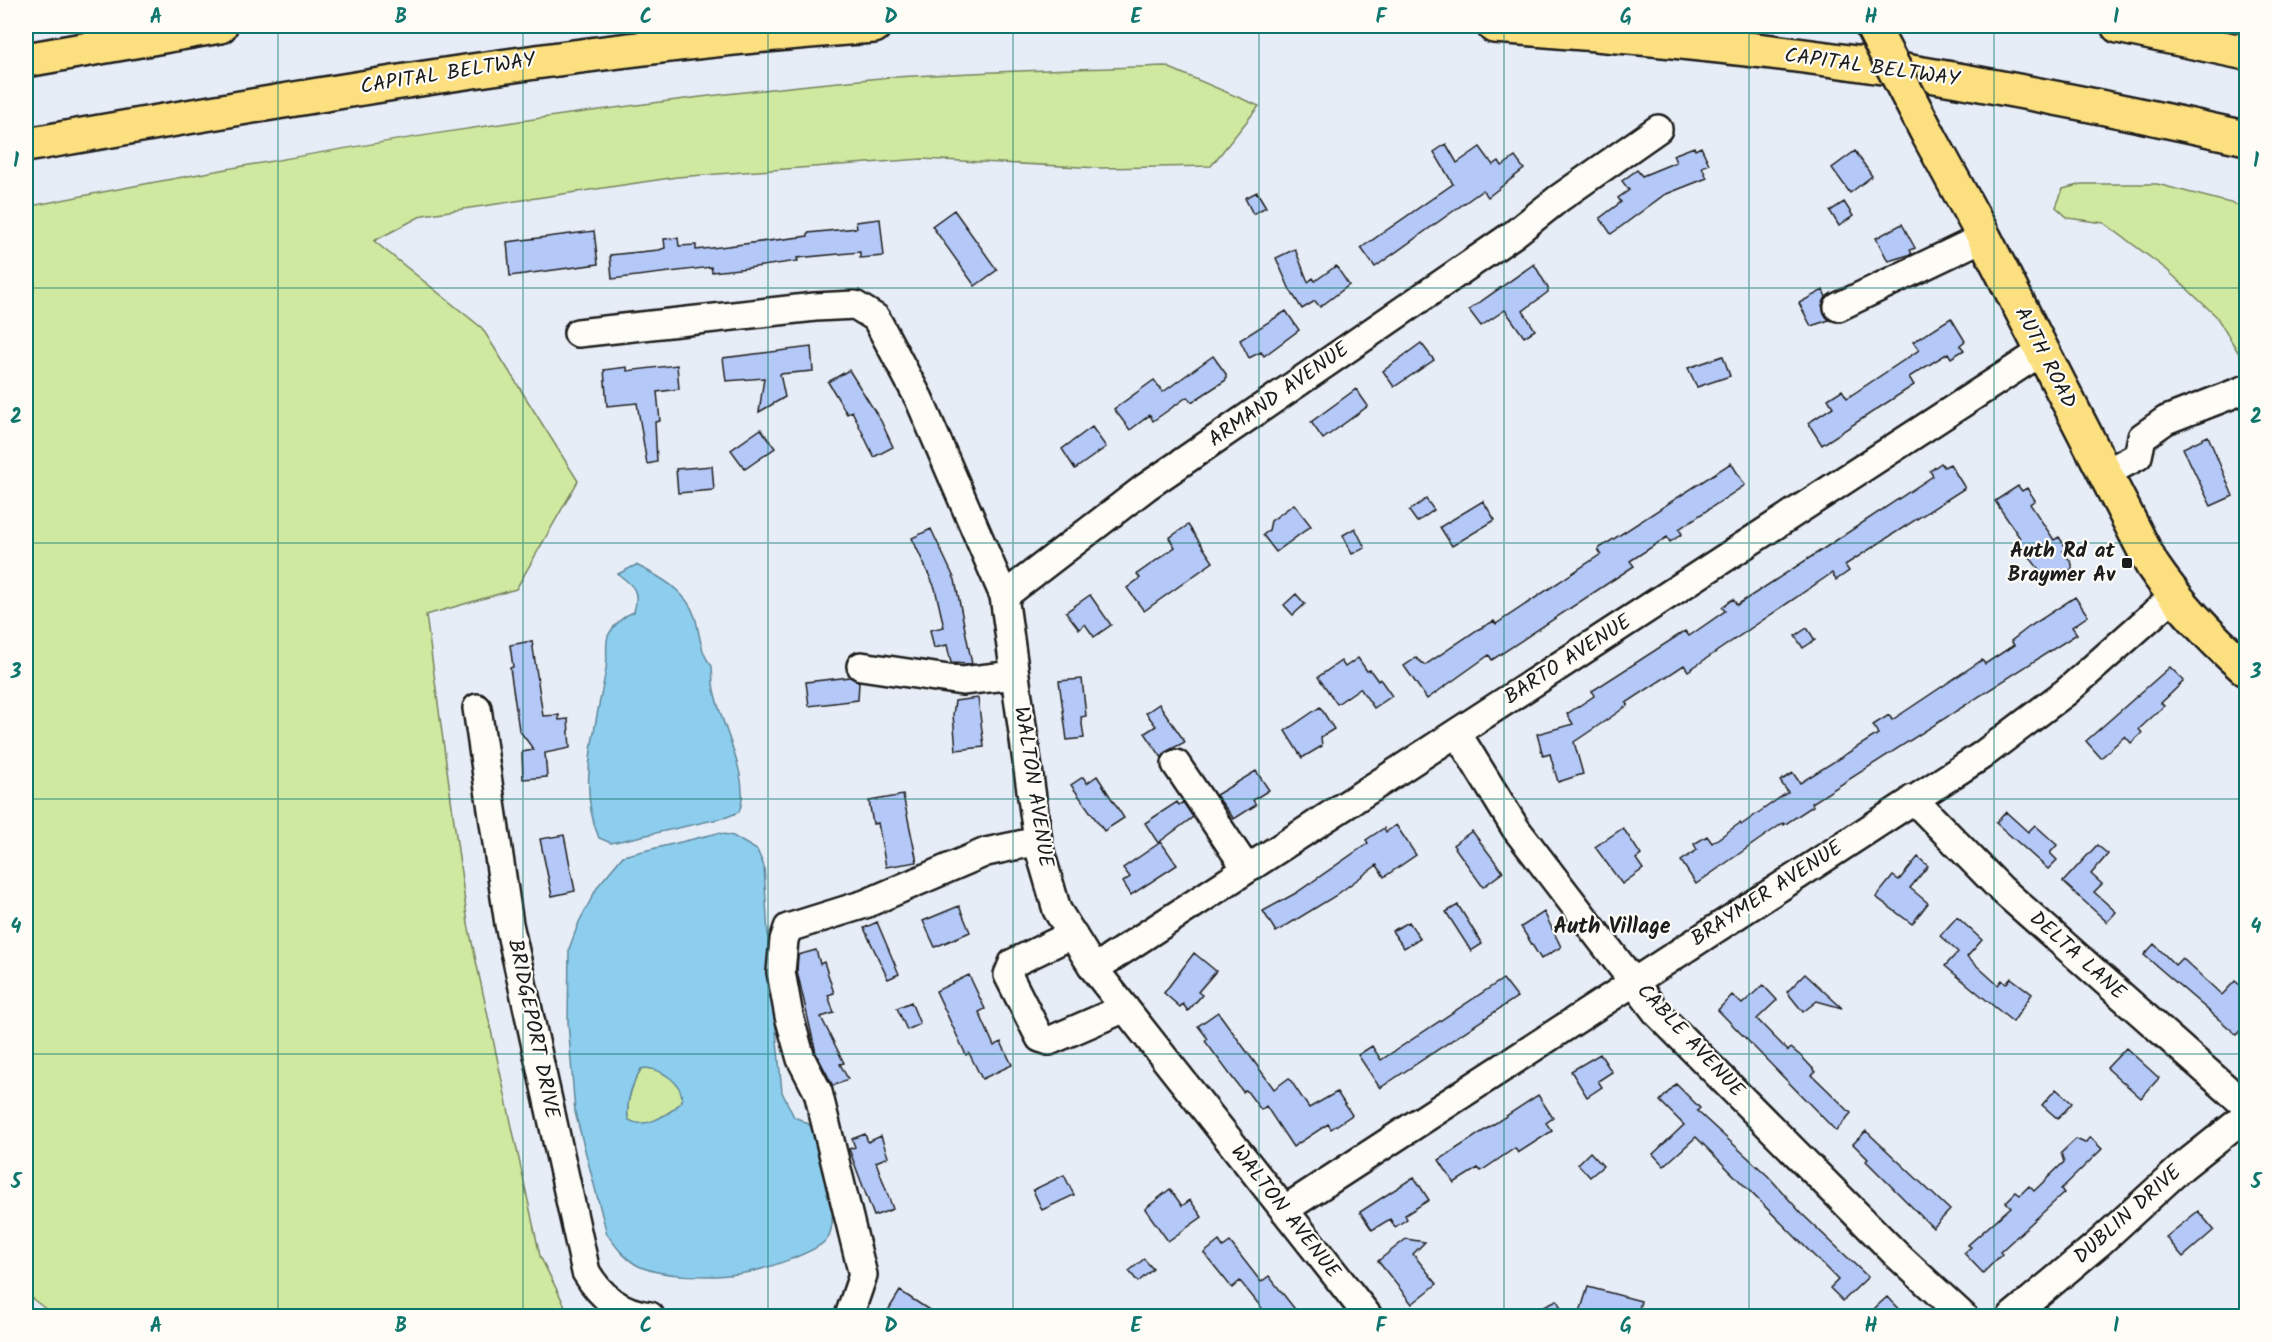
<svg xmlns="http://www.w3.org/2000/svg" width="2272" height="1342" font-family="Kalam,sans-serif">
<rect width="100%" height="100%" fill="#e7edf7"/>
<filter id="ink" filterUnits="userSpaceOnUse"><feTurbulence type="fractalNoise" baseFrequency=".0167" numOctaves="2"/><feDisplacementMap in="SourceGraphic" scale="12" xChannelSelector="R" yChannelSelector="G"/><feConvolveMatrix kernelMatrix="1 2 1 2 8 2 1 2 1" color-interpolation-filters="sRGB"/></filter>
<g filter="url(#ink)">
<!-- green -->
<path fill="#cfe9a0" stroke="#76825e" stroke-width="1.5" d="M1165,66L1259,106L1211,166L1101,168L922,159L677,177L423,215L374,241L482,328L578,481L516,589L426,615L468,924L540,1256L570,1316H55L26,1294V207C305,152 586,105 870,79C968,71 1067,70 1165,66Z
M2082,184H2157L2246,207V365L2216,316L2166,269L2104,223L2068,218L2056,207L2063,189Z
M646,1068C659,1069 688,1083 682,1100C679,1108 654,1122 646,1124C639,1126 633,1123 628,1119C626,1102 632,1084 641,1069Z"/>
<!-- water -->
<path fill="#8dceee" stroke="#60879a" stroke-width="1.5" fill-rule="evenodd" d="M636,565C659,576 687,591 695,617C700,633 700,654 712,666C713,675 712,685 715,694C722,727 752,781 739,812L727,817L611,843L599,838C576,785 597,723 606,669C608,659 605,645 608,636C613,626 624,615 634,612C640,591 634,586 618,574Z
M718,833L733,836L757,850L764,866L770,970L782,1092L794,1117C820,1126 819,1138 824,1162C828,1181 839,1222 827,1239C816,1253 762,1270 744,1273C717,1278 658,1278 635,1264C623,1257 615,1245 607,1234L575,1112L568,1022L569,949L579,922L598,886L623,856ZM646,1068C663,1070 683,1083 682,1101C671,1114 643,1131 628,1119C626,1102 632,1084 641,1069Z"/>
<!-- building -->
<path fill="#b4c9f8" stroke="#1c1c1c" stroke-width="1.5" d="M1446,144L1457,163L1480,147L1493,165L1499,161L1502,166L1515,157L1524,169L1488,197L1483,190L1375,267L1361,248L1453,184L1434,152Z
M1694,147L1695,150L1701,147L1709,164L1702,167L1707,178L1664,195L1611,234L1600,218L1621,202L1618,198L1629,190L1622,181L1637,170L1642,176L1676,162L1673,155Z
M1855,151L1872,176L1850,193L1832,168Z
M1257,192L1266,207L1253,214L1245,198Z
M1844,202L1853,216L1839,226L1830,211Z
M954,210L997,270L975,286L932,226Z
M880,219L884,256L860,258V252L797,258L798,261L748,268L712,272L711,267L612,279L610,255L659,250L665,248L664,239L678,238L679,246L696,245V250L808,236V233L857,228L856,222Z
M1902,224L1915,248L1910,250L1912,254L1888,261L1876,238Z
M594,231L598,264L510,276L507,242Z
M1295,249L1308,282L1313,278L1315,281L1336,266L1349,285L1320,307L1315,301L1302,309L1290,290L1276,258Z
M1534,264L1548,288V292L1523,311L1535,330L1524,337L1505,310L1481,326L1469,310Z
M1823,290L1826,297L1822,305L1824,313L1829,320L1811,326L1799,303Z
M1286,311L1299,330L1264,356L1261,352L1249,358L1240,340Z
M1951,318L1965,341L1960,345L1964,350L1951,358L1948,353L1909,377L1914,385L1822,445L1808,423L1833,407L1828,399L1842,390L1847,398L1919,350L1913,342Z
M1421,343L1434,360L1394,387L1383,371Z
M811,347L813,371L780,374L785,397L759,412L764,378L726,381L723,358Z
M1213,356L1226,374V380L1192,402L1187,397L1153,421L1150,415L1130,430L1114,409L1154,380L1163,392Z
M1723,356L1730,376L1697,387L1688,368Z
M677,365L679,389L657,392L660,421L655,422L657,462L647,464L637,403L607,406L604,370L627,367V371Z
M849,370L881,421L893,447L874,457L852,411L847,414L828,382Z
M1356,389L1368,406L1323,439L1311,422Z
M1092,427L1106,447L1075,469L1062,449Z
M761,429L775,448L745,469L731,450Z
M2208,436L2233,496L2211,506L2183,448Z
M1731,463L1745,485L1679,529L1682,534L1670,542L1667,537L1630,561L1634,566L1492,660L1489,655L1427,699L1404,666L1416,658L1425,665L1477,630L1494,621L1496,624L1601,554L1598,549Z
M1941,463L1944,467L1950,464L1965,488L1845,565L1849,571L1836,580L1832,573L1688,671L1684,665L1626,703L1628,705L1614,715L1574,742L1583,774L1558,782L1550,754L1543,756L1537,734L1573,724L1567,714L1594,696L1592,691L1685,631L1689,636L1725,611L1722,607L1733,599L1737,605L1817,553L1933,476L1930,471Z
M712,466L714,490L678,493L676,469Z
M2018,486L2022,491L2027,488L2035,500L2030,504L2054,540L2059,537L2067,549L2063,551L2072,564V569L2049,583L2017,540L2020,538L1995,501Z
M1426,499L1434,510L1417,522L1409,511Z
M1483,501L1495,520L1452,546L1440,527Z
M1294,504L1311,526L1276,552L1263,535L1269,530L1271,521Z
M1188,525L1213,562L1144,611L1127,588L1140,578L1137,574L1175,547L1169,538Z
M1355,528L1365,548L1352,554L1343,535Z
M931,529L955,580L972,664L951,663L947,645L934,648L930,630L944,627L935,588L912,538Z
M1296,594L1305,604L1293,615L1284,605Z
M1090,595L1111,625L1094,637L1085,624L1079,629L1066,612Z
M2075,597L2088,616L2072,627L2077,634L1812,803L1813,806L1784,825L1783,823L1696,884L1681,861L1697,850L1694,844L1707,836L1712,843L1740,823L1741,825L1788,792L1780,781L1793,773L1800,783L1878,734L1873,725L1889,715L1892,720L1982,660L1985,664L2014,645L2011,641L2029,627Z
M1807,628L1815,640L1803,648L1795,636Z
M532,641L543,716L559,715V720L568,719L570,748L545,753L547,777L523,779L522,752L534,750L519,730L510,668L513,667L510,645Z
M1358,658L1367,671L1370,670L1378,681L1380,679L1392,696L1374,708L1360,688L1337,704L1318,677L1341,661L1345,667Z
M2170,667L2184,681L2161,703L2164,706L2139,729L2142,733L2131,743L2125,736L2101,758L2086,741Z
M850,677L859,682L858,700L809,706L806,682Z
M1082,679L1086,716L1081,717L1084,738L1067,740L1059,681Z
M978,698L984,747L956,750L953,715L955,701Z
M1159,704L1185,742L1167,751L1162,758L1145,733L1156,726L1146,713Z
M1320,707L1334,729L1321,737L1322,746L1302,758L1285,731Z
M1256,771L1269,790L1253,800L1256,805L1234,819L1216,795Z
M1097,776L1124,818L1104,831L1071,785L1083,777L1087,783Z
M903,795L917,862L886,867L878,823L873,824L869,801Z
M1177,802L1179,805L1183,802L1193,817L1158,843L1145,823Z
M2006,812L2028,832L2035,825L2057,845L2050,853L2057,860L2048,869L1996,823Z
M1396,825L1416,855L1384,877L1377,865L1335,896L1276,932L1263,911L1296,893L1368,843L1366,840L1384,828L1386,832Z
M1623,828L1641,855L1636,859L1643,869L1622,884L1595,847Z
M1472,831L1503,872L1483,887L1453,845Z
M564,835L575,891L552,896L540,839Z
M1161,842L1177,865L1131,895L1123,882L1130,877L1123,868Z
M2097,845L2108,854L2091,874L2102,884L2094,892L2116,912L2107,922L2063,882Z
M1918,857L1928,866L1910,888L1928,903L1912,924L1876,897L1893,876L1899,880Z
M1458,905L1482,944L1471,951L1446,912Z
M959,906L970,932L935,947L923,921Z
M1544,912L1561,947L1541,959L1521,927Z
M1957,917L1982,940L1967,957L1998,985L2002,980L2006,984L2011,978L2032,994L2013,1022L1945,966L1958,952L1940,936Z
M877,922L899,974L888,979L864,928Z
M1409,922L1420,938L1404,948L1392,931Z
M2154,944L2175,965L2182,958L2222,995L2235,981L2247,991V1024L2237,1035L2144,955Z
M816,950L820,964L824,962L834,993L828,995L834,1013L821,1017L844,1063L840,1064L848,1079L833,1086L816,1053L797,971L798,955Z
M1194,953L1216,971L1198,992L1202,995L1188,1011L1183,1004L1180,1007L1164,993Z
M1805,974L1842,1008L1817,1001L1803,1012L1787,992Z
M969,975L985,1009L979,1012L994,1046L1001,1042L1012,1065L982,1079L969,1053L966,1055L936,991Z
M1503,979L1517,997L1380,1088L1358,1055L1372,1046L1381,1060Z
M1763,985L1777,1000L1757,1019L1788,1051L1791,1048L1803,1058L1816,1072L1812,1075L1851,1113L1836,1131L1718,1010L1732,995L1742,1004Z
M911,1002L920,1024L907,1030L897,1008Z
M1218,1012L1274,1089L1289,1078L1309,1108L1337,1092L1352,1115L1331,1129L1328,1124L1293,1147L1266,1106L1261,1110L1246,1090L1243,1092L1205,1041L1208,1039L1198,1026Z
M2126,1048L2159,1078L2141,1098L2107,1068Z
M1600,1054L1612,1072L1598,1081L1602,1087L1587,1097L1571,1071Z
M1676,1084L1700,1108L1697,1111L1768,1176L1802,1214L1868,1277L1843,1301L1830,1288L1838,1280L1696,1137L1664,1166L1653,1154L1684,1125L1660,1101Z
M2056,1089L2072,1103L2058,1119L2042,1105Z
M1538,1095L1553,1118L1546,1123L1552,1131L1518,1153L1515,1148L1481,1171L1478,1168L1454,1183L1439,1160Z
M1866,1131L1950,1210L1933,1228L1866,1161L1868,1159L1853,1144Z
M865,1134L868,1142L881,1136L888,1157L876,1162L893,1209L874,1216L849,1149L855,1147L852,1139Z
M2090,1137L2102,1149L2061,1189L2064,1193L2000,1252L2002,1254L1983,1273L1964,1253L1971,1247L1968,1245L2011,1207L2006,1202L2016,1192L2020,1195L2029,1186L2034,1191L2064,1162L2061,1153L2076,1139L2085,1143Z
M1590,1152L1603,1166L1590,1177L1578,1164Z
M1064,1175L1074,1195L1042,1210L1033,1190Z
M1414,1177L1429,1200L1405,1215L1407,1219L1395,1227L1390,1219L1372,1230L1360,1212Z
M1170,1189L1182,1206L1190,1200L1202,1217L1168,1241L1145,1209Z
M2198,1211L2214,1230L2183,1257L2166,1237Z
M1406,1239L1425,1242L1413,1254L1437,1284L1412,1304L1378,1261Z
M1219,1241L1223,1247L1230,1242L1261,1282L1269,1276L1301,1317H1269L1240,1281L1232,1288L1204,1253Z
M1144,1259L1153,1269L1138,1282L1129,1271Z
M1588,1287L1641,1301L1637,1317H1595L1580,1312Z
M900,1291L940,1317H884Z
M1887,1297L1906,1317H1866L1878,1305Z
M1557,1300L1565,1317H1520Z"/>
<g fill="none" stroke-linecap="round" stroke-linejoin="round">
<!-- minor casing -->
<g stroke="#1c1c1c" stroke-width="32">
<path id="minor" d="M1838,307L1984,237
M578,333L815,307L855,305L876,318L919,399L1004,596L1039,848L1057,910L1094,969L1368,1316
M2104,474L2138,456L2142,437L2166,420L2246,389
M1004,596L1146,487L1514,234L1558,199L1658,129
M861,666L962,681L1015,675
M477,708L509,924L586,1272C601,1297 619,1312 650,1316
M1457,733L1516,829L1658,1014L1897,1255L1963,1316
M1176,764L1246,868
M1913,799L2000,888L2246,1106
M1073,934L1013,963L1008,975L1040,1038L1049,1041L1125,1008
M1094,969L2041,352
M1284,1210L1981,756L2066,692L2173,597
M849,1316L863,1275L818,1092L801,1059L789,1016L781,972L784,940L788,928L865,904L986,852L1038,841
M2012,1316L2098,1244L2182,1167L2246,1116"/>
</g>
<!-- major casing -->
<g stroke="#1c1c1c" stroke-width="38">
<path id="major" d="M1929,136L1984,237L2152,565C2179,605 2211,638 2246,669"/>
</g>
<!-- highway casing -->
<g stroke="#1c1c1c" stroke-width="38">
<path id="highway" d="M1494,26C1624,36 1753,47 1882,67C2004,87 2126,111 2246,138
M2118,26L2246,53
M26,60L220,26
M26,145C307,96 588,46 874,26"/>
</g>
<!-- minor -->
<use href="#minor" stroke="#fdfcf7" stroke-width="27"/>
<!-- major -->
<use href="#major" stroke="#fce080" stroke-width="33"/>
<!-- highway -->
<use href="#highway" stroke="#fce080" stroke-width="33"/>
<!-- major-bridge casing -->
<g stroke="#1c1c1c" stroke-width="38" stroke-linecap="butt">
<path id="major-bridge" d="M1872,26L1929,136"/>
</g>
<!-- major-bridge -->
<use href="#major-bridge" stroke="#fce080" stroke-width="33"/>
</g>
</g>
<!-- grid -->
<path fill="none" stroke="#0f766e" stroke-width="1.5" stroke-opacity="0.55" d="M278,26V1316M523,26V1316M768,26V1316M1013,26V1316M1259,26V1316M1504,26V1316M1749,26V1316M1994,26V1316M26,288H2246M26,543H2246M26,799H2246M26,1054H2246"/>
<!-- markers -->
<rect fill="#1c1c1c" stroke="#fdfcf7" stroke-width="2" x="2121" y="557" width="12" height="12" rx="3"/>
<g text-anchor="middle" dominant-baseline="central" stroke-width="4.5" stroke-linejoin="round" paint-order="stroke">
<!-- street labels -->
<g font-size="21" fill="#1c1c1c" stroke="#fdfcf7">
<text transform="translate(1872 68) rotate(8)">CAPITAL BELTWAY</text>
<text transform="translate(448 74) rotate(-9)">CAPITAL BELTWAY</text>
<text transform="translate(2045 358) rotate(63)">AUTH ROAD</text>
<text transform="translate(1279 395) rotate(-35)">ARMAND AVENUE</text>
<text transform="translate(1568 660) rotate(-33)">BARTO AVENUE</text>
<text transform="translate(1033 787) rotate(81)">WALTON AVENUE</text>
<text transform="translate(1767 894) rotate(-33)">BRAYMER AVENUE</text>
<text transform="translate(2077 956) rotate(42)">DELTA LANE</text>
<text transform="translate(533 1029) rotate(78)">BRIDGEPORT DRIVE</text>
<text transform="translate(1690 1041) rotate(47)">CABLE AVENUE</text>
<text transform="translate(1285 1212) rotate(52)">WALTON AVENUE</text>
<text transform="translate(2128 1215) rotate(-42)">DUBLIN DRIVE</text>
</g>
<!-- poi labels -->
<g font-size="21" font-weight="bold" fill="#1c1c1c" stroke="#fdfcf7" text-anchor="end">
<text x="2115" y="551">Auth Rd at<tspan x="2115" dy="24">Braymer Av</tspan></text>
</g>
<!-- neighbourhood labels -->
<g font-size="22" font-weight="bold" fill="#1c1c1c" stroke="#fdfcf7">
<text x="1612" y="927">Auth Village</text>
</g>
</g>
<!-- margin -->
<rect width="2272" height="1342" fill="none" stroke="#fdfcf7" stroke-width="66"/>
<rect x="33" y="33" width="2206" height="1276" fill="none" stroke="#0f766e" stroke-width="2"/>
<g font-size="20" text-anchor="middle" font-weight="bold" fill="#0f766e">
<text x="156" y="23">A</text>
<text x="401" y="23">B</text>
<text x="646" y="23">C</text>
<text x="891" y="23">D</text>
<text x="1136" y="23">E</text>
<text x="1381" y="23">F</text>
<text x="1626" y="23">G</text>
<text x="1871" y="23">H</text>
<text x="2116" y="23">I</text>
<text x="16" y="167">1</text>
<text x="2256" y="167">1</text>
<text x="16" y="423">2</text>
<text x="2256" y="423">2</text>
<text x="16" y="678">3</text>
<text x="2256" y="678">3</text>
<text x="16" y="933">4</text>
<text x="2256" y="933">4</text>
<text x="16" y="1188">5</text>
<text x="2256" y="1188">5</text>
<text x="156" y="1332">A</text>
<text x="401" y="1332">B</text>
<text x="646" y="1332">C</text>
<text x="891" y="1332">D</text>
<text x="1136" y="1332">E</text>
<text x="1381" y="1332">F</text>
<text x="1626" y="1332">G</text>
<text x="1871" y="1332">H</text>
<text x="2116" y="1332">I</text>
</g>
</svg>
